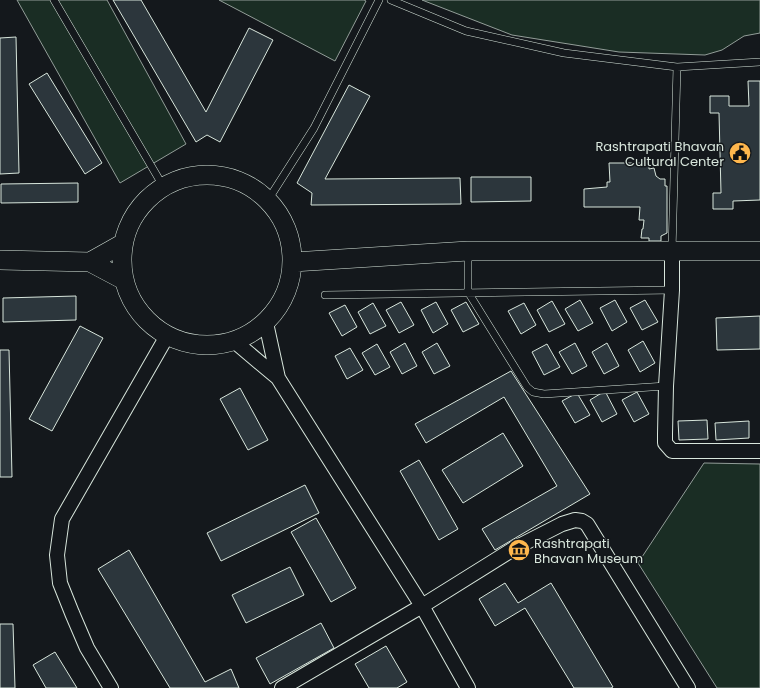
<svg xmlns="http://www.w3.org/2000/svg" width="760" height="688" font-family="Poppins,sans-serif">
<rect width="100%" height="100%" fill="#14181c"/>
<!-- green -->
<path fill="#1a2d24" stroke="#939e99" d="M17,0H107L186,144L120,183Z
M219,0H364L366,1L335,61Z
M422,0H760V33L744,36L722,50L705,55L619,52L512,35Z
M704,463L760,464V688H717L638,563Z"/>
<!-- building -->
<path fill="#2c363c" stroke="#d8e6dc" d="M113,0H141L206,112L249,28L273,40L220,142L207,135L196,142Z
M16,37L19,173L0,174V38Z
M47,73L102,163L85,174L29,84Z
M748,81H760V200L733,201V209H713V193H721L719,113H710V96H729V106H749Z
M349,85L370,96L325,179L460,178L461,204L311,205L312,193L297,183Z
M609,163H649V169L654,168L656,176L660,179H665V186H667V233L661,236V241H649V238H641L642,229H643L644,220H639L640,207H584V189L607,187V182H610Z
M471,177H531V201L471,202Z
M78,183V202L1,203V184Z
M76,296V320L3,322V298Z
M580,300L593,323L578,331L565,309Z
M615,300L627,322L612,331L600,308Z
M645,300L658,322L642,330L630,308Z
M552,301L565,324L549,332L537,310Z
M401,302L414,325L399,333L386,310Z
M436,302L448,324L433,333L421,310Z
M466,302L479,324L463,332L451,310Z
M373,303L386,326L370,334L358,312Z
M524,303L536,325L521,334L508,311Z
M345,305L357,327L342,336L329,313Z
M760,316V349L717,350L716,318Z
M80,326L103,338L52,431L29,419Z
M643,341L655,363L640,372L628,350Z
M405,343L417,366L402,374L390,352Z
M437,343L450,366L434,374L422,352Z
M575,343L587,366L572,374L559,352Z
M607,343L619,366L604,374L592,352Z
M377,344L390,367L375,375L362,353Z
M547,344L560,367L544,375L532,352Z
M350,348L363,370L347,379L335,356Z
M0,350H9L12,477H0Z
M511,371L590,494L495,550L482,529L557,486L504,397L426,443L415,424Z
M240,388L268,440L248,450L220,399Z
M605,391L617,414L602,422L590,400Z
M637,392L649,414L634,422L622,400Z
M577,393L590,415L575,423L562,401Z
M707,420L708,439L679,440L678,421Z
M749,421V438L716,440L715,423Z
M503,433L523,466L463,503L442,470Z
M419,460L458,529L439,540L400,471Z
M305,485L319,513L221,561L207,533Z
M316,518L356,588L331,602L291,532Z
M129,550L205,682L231,669L239,688H170L98,569Z
M290,567L304,595L246,623L232,595Z
M505,583L518,603L551,583L613,687L611,688H574L525,608L495,626L479,599Z
M321,623L334,648L270,684L256,658Z
M0,624H13L15,688H0Z
M386,646L407,682L397,688H369L355,664Z
M55,652L77,688H46L33,665Z"/>
<g fill="none" stroke-linecap="round" stroke-linejoin="round">
<!-- lane casing -->
<g stroke="#d8e6dc" stroke-width="8">
<path id="lane" d="M54,0L163,186
M391,0L466,31L564,53L677,67L760,62
M268,200L314,128L379,0
M468,251V292L527,387L533,392L544,394L666,386
M672,251L677,67
M325,295L672,290"/>
</g>
<!-- street casing -->
<g stroke="#d8e6dc" stroke-width="16">
<path id="street" d="M672,251V290L666,386L665,434V443L672,451H760
M266,323L278,378
M234,341L278,378L422,606L468,688
M111,688L87,648L72,613L60,583L57,555L62,519L167,336
M282,688L422,606L515,548L562,524L575,520L582,521L587,524L688,688"/>
</g>
<!-- secondary casing -->
<g stroke="#d8e6dc" stroke-width="20">
<path id="secondary" d="M122 260a85 85 0 1 1 170 0a85 85 0 1 1-170 0Z
M0,260L90,262L124,280
M90,262L122,244
M293,262L468,251H760"/>
</g>
<!-- lane -->
<use href="#lane" stroke="#14181c" stroke-width="7"/>
<!-- street -->
<use href="#street" stroke="#14181c" stroke-width="14"/>
<!-- secondary -->
<use href="#secondary" stroke="#14181c" stroke-width="19"/>
</g>
<!-- icons -->
<defs>
<g id="civic-disc" transform="scale(1.15)"><circle r="9.5" fill="#ffb74d" stroke="#14181c"/><path d="M-.6-6.5H3V-4.5H.6V-3L4-1V1h2V6H-6V1h2V-1L-.6-3ZM-1.2 2.5V6h2.4V2.5Z" fill="#111"/></g>
<g id="museum-disc" transform="scale(1.15)"><circle r="9.5" fill="#ffb74d" stroke="#14181c"/><path d="M0-6L6-3V-2H-6V-3ZM-5-1h2V3h-2ZM-1-1h2V3h-2ZM3-1h2V3H3ZM-6 4H6V6H-6Z" fill="#111"/></g>
</defs>
<g fill-rule="evenodd">
<use href="#civic-disc" x="740" y="153"/>
<use href="#museum-disc" x="519" y="550"/>
</g>
<g text-anchor="middle" dominant-baseline="central" stroke-width="3" stroke-linejoin="round" paint-order="stroke">
<!-- poi labels -->
<g font-size="13" fill="#d8e6dc" stroke="#14181c" text-anchor="end">
<text x="724" y="146">Rashtrapati Bhavan<tspan x="724" dy="15">Cultural Center</tspan></text>
<text x="534" y="543" text-anchor="start">Rashtrapati<tspan x="534" dy="15">Bhavan Museum</tspan></text>
</g>
</g>
</svg>
